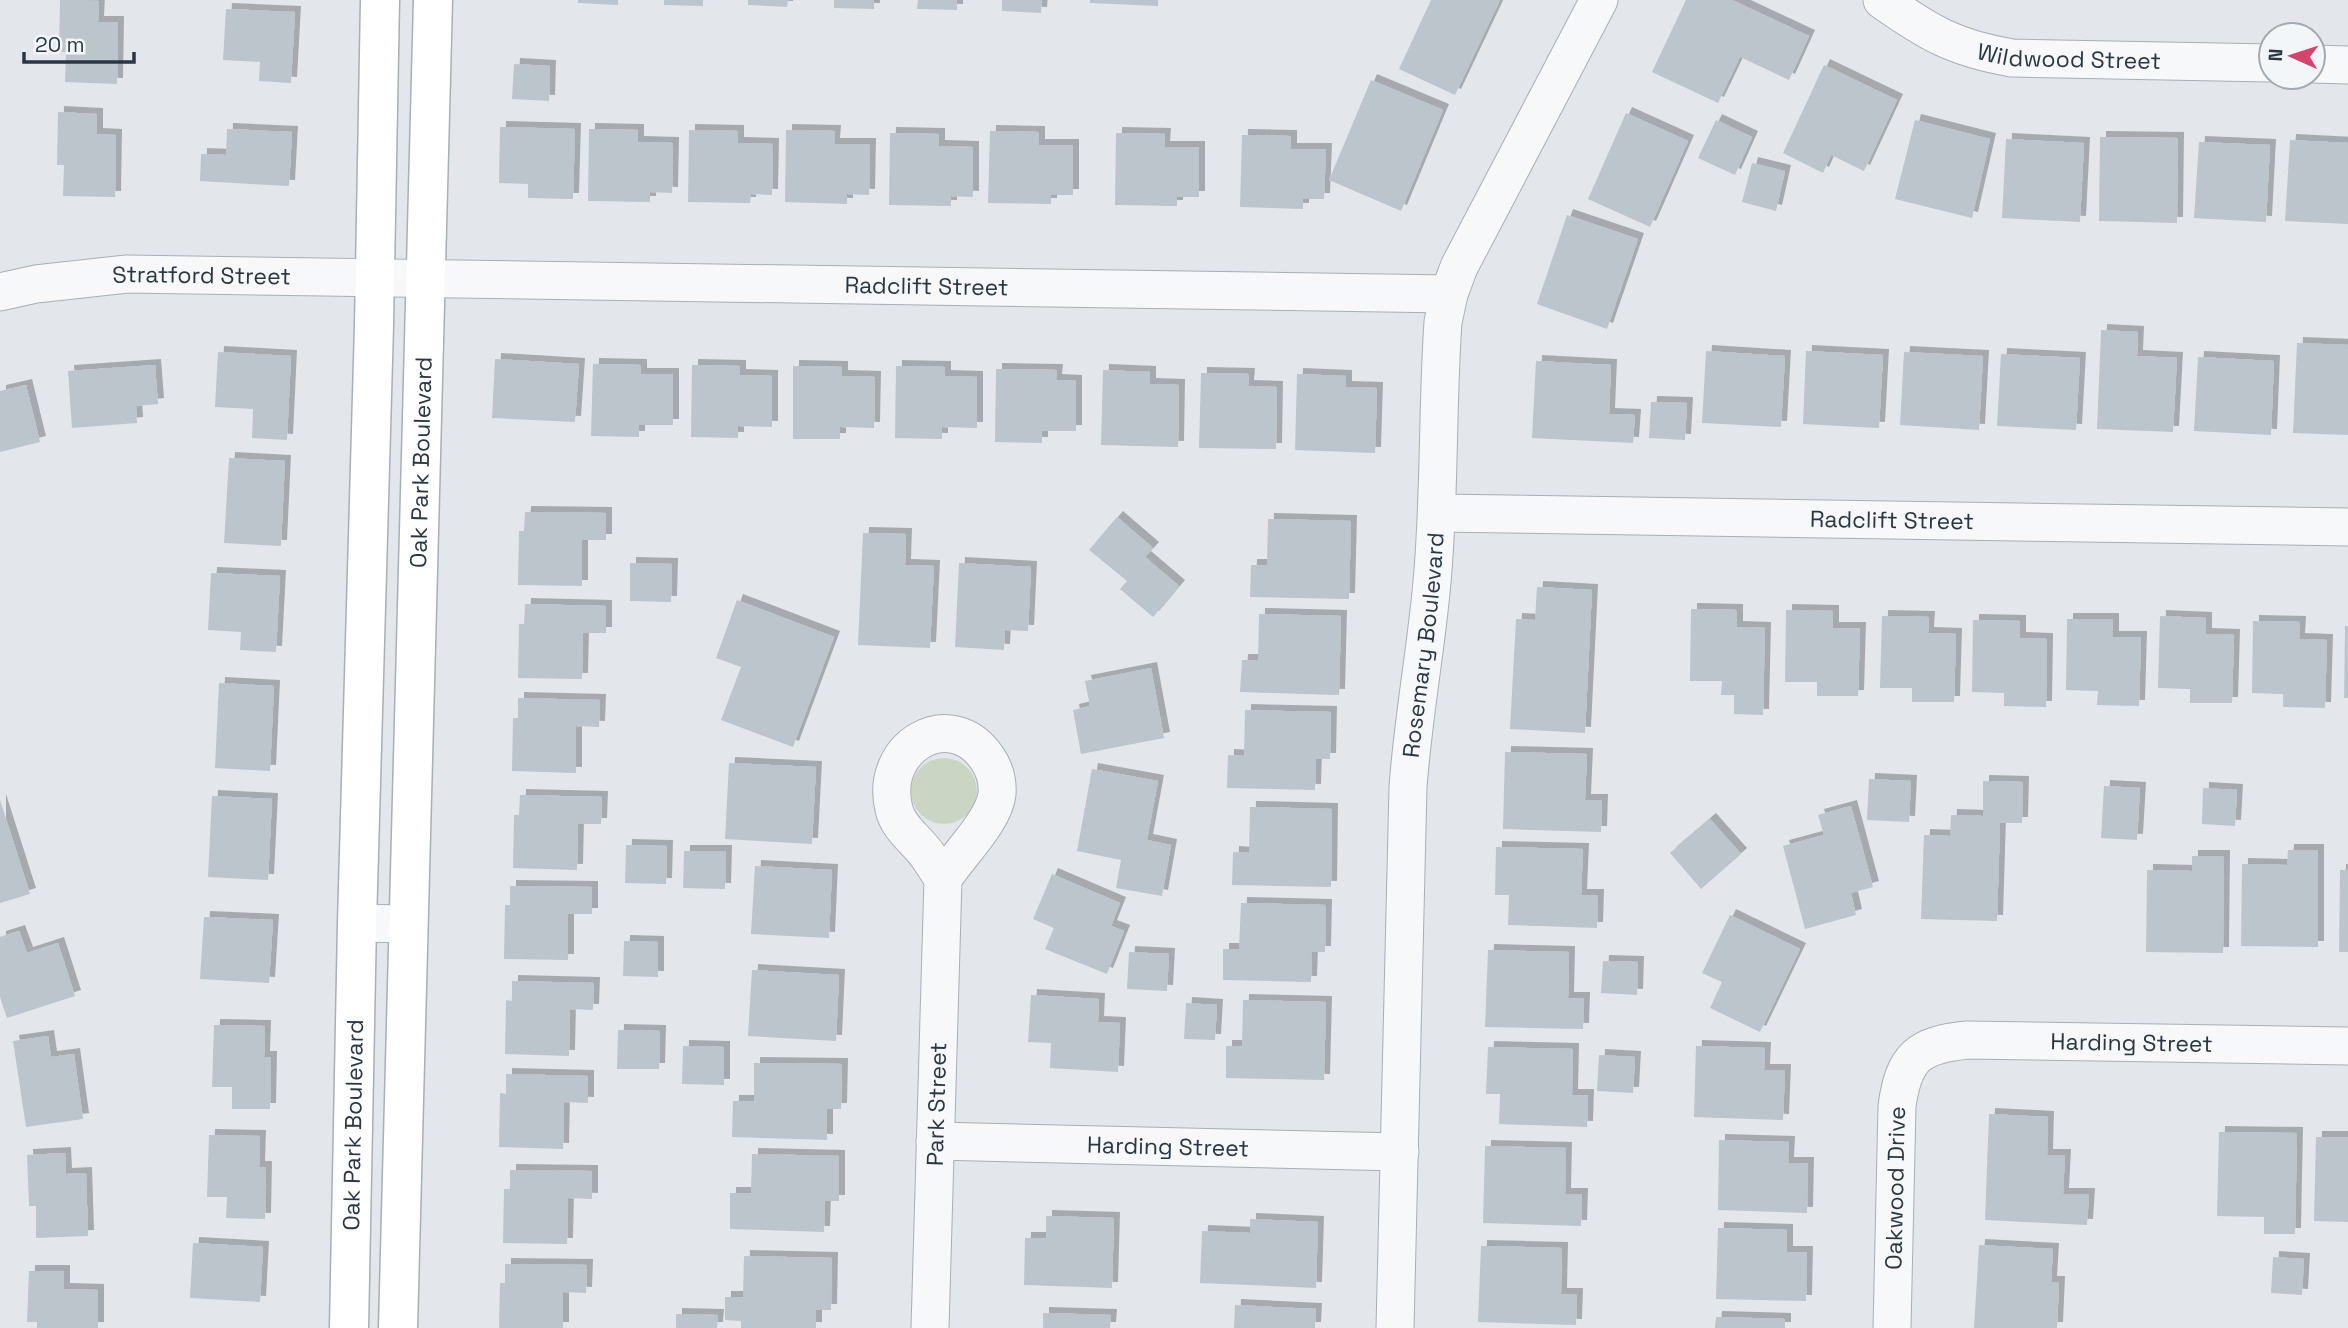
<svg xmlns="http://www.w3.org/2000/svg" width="2348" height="1328" font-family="'Space Grotesk',sans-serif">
<defs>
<filter id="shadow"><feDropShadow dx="6" dy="-6" stdDeviation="0" flood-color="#0004"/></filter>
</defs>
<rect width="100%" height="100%" fill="#e3e7ec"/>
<!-- green -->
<path fill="#cad6c3" d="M911 791a33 33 0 1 1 66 0a33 33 0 1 1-66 0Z"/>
<!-- building -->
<path fill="#bcc4cc" filter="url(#shadow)" d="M60,0L99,1L98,22H118L117,84L65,82L66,52H59Z
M578,0H618V5L578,3Z
M664,0H703V6L664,5Z
M748,0H788L787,7L748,5Z
M834,0H874V9L834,8Z
M918,0H957V10L917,9Z
M1002,0H1042L1041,13L1002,11Z
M1090,0H1158V6L1090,3Z
M1431,0H1500L1455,95L1399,69Z
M1686,0H1732L1809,36L1789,80L1740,57L1718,103L1652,72Z
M226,9L295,12L291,83L259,81L260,62L223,60Z
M514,64L550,66L549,101L512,99Z
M1824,65L1897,100L1864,171L1831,155L1823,173L1783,153Z
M1371,80L1443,110L1401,211L1329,180Z
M58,112L97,114V134L116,135L115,197L63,196L64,165H57Z
M1626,113L1688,141L1650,227L1588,199Z
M1716,120L1752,137L1735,175L1698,158Z
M1915,120L1990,139L1972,218L1895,199Z
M500,127L575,129L573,199L528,198V184L499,183Z
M227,129L292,132L289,186L200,181L201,154L226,155Z
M589,129L638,130V142L673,143L672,193L650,192V202L588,201Z
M689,130L738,131V143L773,144L772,195L751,194L750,203L688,202Z
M786,130L835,131L834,144H870L869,195L847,194V204L785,202Z
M990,131L1039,132V145H1073V195H1051V204L988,203Z
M890,133L939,134V146L973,147V197L951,196V206L889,205Z
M1116,133L1165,134L1164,147H1199V197H1177V206L1115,205Z
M1242,135L1291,136V149H1326L1324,199H1303V209L1240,207Z
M2100,137L2178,138L2177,223L2099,221Z
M2006,139L2084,143L2080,222L2002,218Z
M2290,140L2348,143V224L2285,221Z
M2199,142L2270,145L2266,222L2194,218Z
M1752,163L1785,171L1776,211L1742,202Z
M1567,215L1638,239L1607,329L1537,304Z
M2101,330L2138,332L2137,356L2177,358L2173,432L2097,429Z
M2297,343L2348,345V435L2293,433Z
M1706,351L1785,356L1781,427L1702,423Z
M1806,351L1883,355L1879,428L1803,424Z
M218,352L291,356L287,440L252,438L253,409L215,407Z
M1904,352L1983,356L1979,430L1900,425Z
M2001,354L2080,358L2076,430L1997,426Z
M2198,357L2274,361L2271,435L2194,431Z
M495,359L579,364L575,422L492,418Z
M1536,361L1611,365L1609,414L1635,415L1633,443L1532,438Z
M593,364L641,365V374H673V425H639V437L591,436Z
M155,365L158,404L136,406L137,423L72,428L68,371Z
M692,365L740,366V375L772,376V427L738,426V438L691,437Z
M793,366L842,367V376L875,377L874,428L840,427V439H793Z
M896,366L945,367V376L977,377V428L942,427V439L895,438Z
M996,369L1057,370L1056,380L1076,381V431H1042V443L995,442Z
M1103,370L1150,372V384L1179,385L1178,447L1101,445Z
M1201,373L1249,374L1248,386L1277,387L1276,449L1199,448Z
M1297,374L1346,376V387L1377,388L1375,453L1295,450Z
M26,385L40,442L0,452V391Z
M1651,402L1687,403L1685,440L1649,438Z
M229,458L285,461L281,546L224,543Z
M525,512L606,513V540H582V586L518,585L519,531H524Z
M1117,517L1153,548L1145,557L1179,586L1153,617L1120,589L1127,581L1089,550Z
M1268,519L1351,521L1349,599L1250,597L1251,565H1267Z
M863,533L906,534L905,565L934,566L930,648L858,645Z
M630,563L672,564L671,602L630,601Z
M959,563L1031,567L1028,631L1005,630L1004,650L955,647Z
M211,573L280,576L276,652L240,650L241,632L208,630Z
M1537,587L1592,590L1585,733L1510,729L1516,619L1535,620Z
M737,600L834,637L793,747L721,720L741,667L716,658Z
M525,604L606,606V633H583L582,679L518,678L519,624H524Z
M1691,609L1737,610V627L1765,628L1763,715L1734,714V695H1721L1722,681H1690Z
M1786,610L1833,611V628H1860L1858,696H1817V682H1785Z
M1259,614L1341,616L1339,695L1240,692L1242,660H1258Z
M1882,616L1929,617L1928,633L1956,634L1954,702H1912V688H1880Z
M2160,616L2206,618V634L2234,635L2232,703H2190V689L2158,688Z
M2067,619H2113V637H2141L2139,706L2097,705L2098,691L2066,690Z
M1973,620L2020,621V638L2047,639L2046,707L2004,706V693L1972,692Z
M2253,621L2300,622L2299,639L2327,640L2325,708L2283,707V694L2252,693Z
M2345,626H2348V698H2344Z
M1151,668L1164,738L1081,754L1073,710L1090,706L1085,681Z
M219,683L274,686L270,771L215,768Z
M518,698L600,700L599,727L576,726V773L512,771L513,718H518Z
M1245,710L1331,712L1330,759H1316L1315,790L1227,788L1228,755L1244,756Z
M1505,752L1587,754L1585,800H1602L1601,832L1503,829Z
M729,763L816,767L812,844L725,839Z
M1092,769L1158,781L1147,840L1171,845L1162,896L1116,888L1121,860L1077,851Z
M1869,779L1911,781L1909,822L1867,820Z
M1983,781L2023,782L2022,823H2000L1997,921L1921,919L1924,835L1950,836L1951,815L1983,816Z
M2104,786L2140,788L2137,840L2101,838Z
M2203,788L2237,790L2235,826L2202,824Z
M520,795L602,797L601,824H578L577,870L513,868L514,815H519Z
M212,796L272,799L268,880L208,877Z
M0,800L30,894L0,903Z
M1851,806L1873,887L1851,893L1856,915L1805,929L1783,846L1824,835L1818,815Z
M1250,807L1332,809L1331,887L1232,885L1233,852L1249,853Z
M1710,819L1741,854L1701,889L1670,853Z
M626,845L667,846L666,884L625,883Z
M1496,847L1583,849L1581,895H1598L1597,928L1508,925L1509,895H1495Z
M2288,850H2318V947L2241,946L2242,864L2287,865Z
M684,851H726L725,889L683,888Z
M2192,856H2224L2223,953L2146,952L2147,870L2192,871Z
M755,866L832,870L829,938L751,934Z
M2340,870H2348V952H2339Z
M1052,874L1120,903L1111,926L1124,931L1107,974L1045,949L1054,928L1033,919Z
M510,886L592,887V914H568V960L504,959L505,905H510Z
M1241,903L1326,905L1325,952H1312L1311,982L1223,980V949H1239Z
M1730,915L1800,949L1760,1032L1710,1008L1722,982L1702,973Z
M204,917L273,920L269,983L200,979Z
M19,931L27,953L58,943L75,996L7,1018L0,997V937Z
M624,941L658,942V977L623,976Z
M1488,950L1569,952L1568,998H1584L1583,1029L1485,1027Z
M1129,952L1169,954L1167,991L1127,989Z
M1603,961L1638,962L1637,995L1601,993Z
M752,970L839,975L836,1041L748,1036Z
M512,981L594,983L593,1010L570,1009L569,1056L505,1054L506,1000L512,1001Z
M1031,995L1099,999L1098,1022L1120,1023L1118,1072L1050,1068L1051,1043L1028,1042Z
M1243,1000L1326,1002L1324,1080L1226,1078V1046H1242Z
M1186,1003L1217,1005L1215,1040L1184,1039Z
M214,1025L265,1026L264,1057H271L270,1109H232V1087H212Z
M618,1030L660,1031L659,1069H617Z
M48,1036L51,1057L74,1054L83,1119L26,1127L13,1041Z
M683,1046L724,1047V1085L682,1084Z
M1696,1046L1765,1048L1764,1070H1785L1783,1120L1694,1117Z
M1488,1047L1573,1049L1572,1095H1588L1587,1127L1499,1124L1500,1094H1486Z
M1599,1055L1635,1057L1633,1093L1597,1091Z
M754,1063L842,1064L841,1109H827V1140L732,1137L733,1101H754Z
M506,1074L588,1076V1103L564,1102L563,1149L499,1147L500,1093L506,1094Z
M1989,1114L2048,1117L2047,1155H2065L2063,1194H2089L2087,1225L1985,1220Z
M2219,1132L2297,1133L2295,1234H2264V1217L2217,1216Z
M209,1135L260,1136L259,1167H266L265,1219L226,1218L227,1197H207Z
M2316,1137H2348V1222L2314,1221Z
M1719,1140L1789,1142L1788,1163H1808L1807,1213L1718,1210Z
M1485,1146L1566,1148L1565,1194H1582L1581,1226L1483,1223Z
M65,1153L66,1174L86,1173L88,1236L36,1238V1206H29L27,1155Z
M752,1154L839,1156V1201H825L824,1232L730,1229V1193H751Z
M510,1170L592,1171V1199L568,1198L567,1244L503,1243L504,1189H510Z
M1046,1216L1114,1218L1112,1288L1024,1285L1025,1238H1046Z
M1250,1219L1318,1222L1316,1288L1200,1283L1202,1231L1250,1233Z
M1718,1228L1787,1230V1252H1807L1806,1301L1716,1299Z
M193,1243L263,1247L260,1302L190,1298Z
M1979,1245L2053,1249L2051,1282H2059L2057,1328H1974Z
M1481,1246L1562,1248L1561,1294H1577L1576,1325L1478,1322Z
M744,1256L832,1258L831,1310H816V1328H741V1321L725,1320V1297H743Z
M2273,1257L2304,1259L2302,1295L2271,1293Z
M505,1264L587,1265L586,1293L563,1292V1328H499L500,1283H505Z
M29,1271H64V1289L98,1290V1328H37V1322H27Z
M1235,1305L1316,1309L1315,1328H1234Z
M1043,1313L1111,1315L1110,1328H1043Z
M676,1314L718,1315L717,1328H676Z
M1716,1317L1785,1319V1328H1715Z"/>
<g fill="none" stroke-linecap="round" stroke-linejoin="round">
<!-- street casing -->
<g stroke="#a7afb7" stroke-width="39">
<g id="street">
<path id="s1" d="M1882,0C1929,33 1954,48 2012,58L2271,63"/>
<path d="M2313,64L2348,65"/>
<path id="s2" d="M0,292L36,284L127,274L1449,294"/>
<path id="s3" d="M1437,513L2348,527"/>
<path d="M357,923L408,924"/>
<path id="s4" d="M935,1141L1400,1152"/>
<path id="s5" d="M930,1328L943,879C958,855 994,821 997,794C998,781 994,768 987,758C951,705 878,746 894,809C898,828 917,840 928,856C933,863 938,871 943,879"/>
<path id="s6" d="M1395,1328L1408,787C1413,718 1426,650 1432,582C1440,495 1437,408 1443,322L1449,294L1459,267L1599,0"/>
<path id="s7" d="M1892,1328L1897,1106C1904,1056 1919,1045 1967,1040L2348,1046"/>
</g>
</g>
<!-- secondary casing -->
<g stroke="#a7afb7" stroke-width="41">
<g id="secondary">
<path id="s8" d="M349,1328L357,923L374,325L380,0"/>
<path id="s9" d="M398,1328L433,0"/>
</g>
</g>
<!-- street -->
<use href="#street" stroke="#f6f8fa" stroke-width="37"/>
<!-- secondary -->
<use href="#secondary" stroke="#fff" stroke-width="38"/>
</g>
<g text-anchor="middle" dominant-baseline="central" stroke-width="5" stroke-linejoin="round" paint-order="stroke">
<!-- street labels -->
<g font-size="23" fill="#293745" stroke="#f3f6f9">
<text stroke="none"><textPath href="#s1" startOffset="201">Wildwood Street</textPath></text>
<text stroke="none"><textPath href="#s2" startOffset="203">Stratford Street</textPath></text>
<text stroke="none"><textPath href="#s2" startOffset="928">Radclift Street</textPath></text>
<text stroke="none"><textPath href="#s9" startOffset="866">Oak Park Boulevard</textPath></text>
<text stroke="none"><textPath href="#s3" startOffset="455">Radclift Street</textPath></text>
<text stroke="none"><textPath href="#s6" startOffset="684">Rosemary Boulevard</textPath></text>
<text stroke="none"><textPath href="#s7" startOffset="495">Harding Street</textPath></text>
<text stroke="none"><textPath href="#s5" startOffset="224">Park Street</textPath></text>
<text stroke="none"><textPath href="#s8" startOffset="203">Oak Park Boulevard</textPath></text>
<text stroke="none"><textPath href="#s4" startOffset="233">Harding Street</textPath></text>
<text stroke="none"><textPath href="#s7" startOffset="140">Oakwood Drive</textPath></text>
</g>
</g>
<!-- north arrow -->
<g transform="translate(2292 56) rotate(273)"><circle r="33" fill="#f3f6f9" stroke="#a2aab1" stroke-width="2"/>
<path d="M0-5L12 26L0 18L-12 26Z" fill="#d7426a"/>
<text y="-10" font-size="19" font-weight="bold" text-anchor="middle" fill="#293745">N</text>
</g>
<!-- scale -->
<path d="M24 52v10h110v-10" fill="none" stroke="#293745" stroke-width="3.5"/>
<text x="35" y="52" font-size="21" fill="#293745" stroke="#f3f6f9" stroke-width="5" paint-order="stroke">20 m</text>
</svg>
